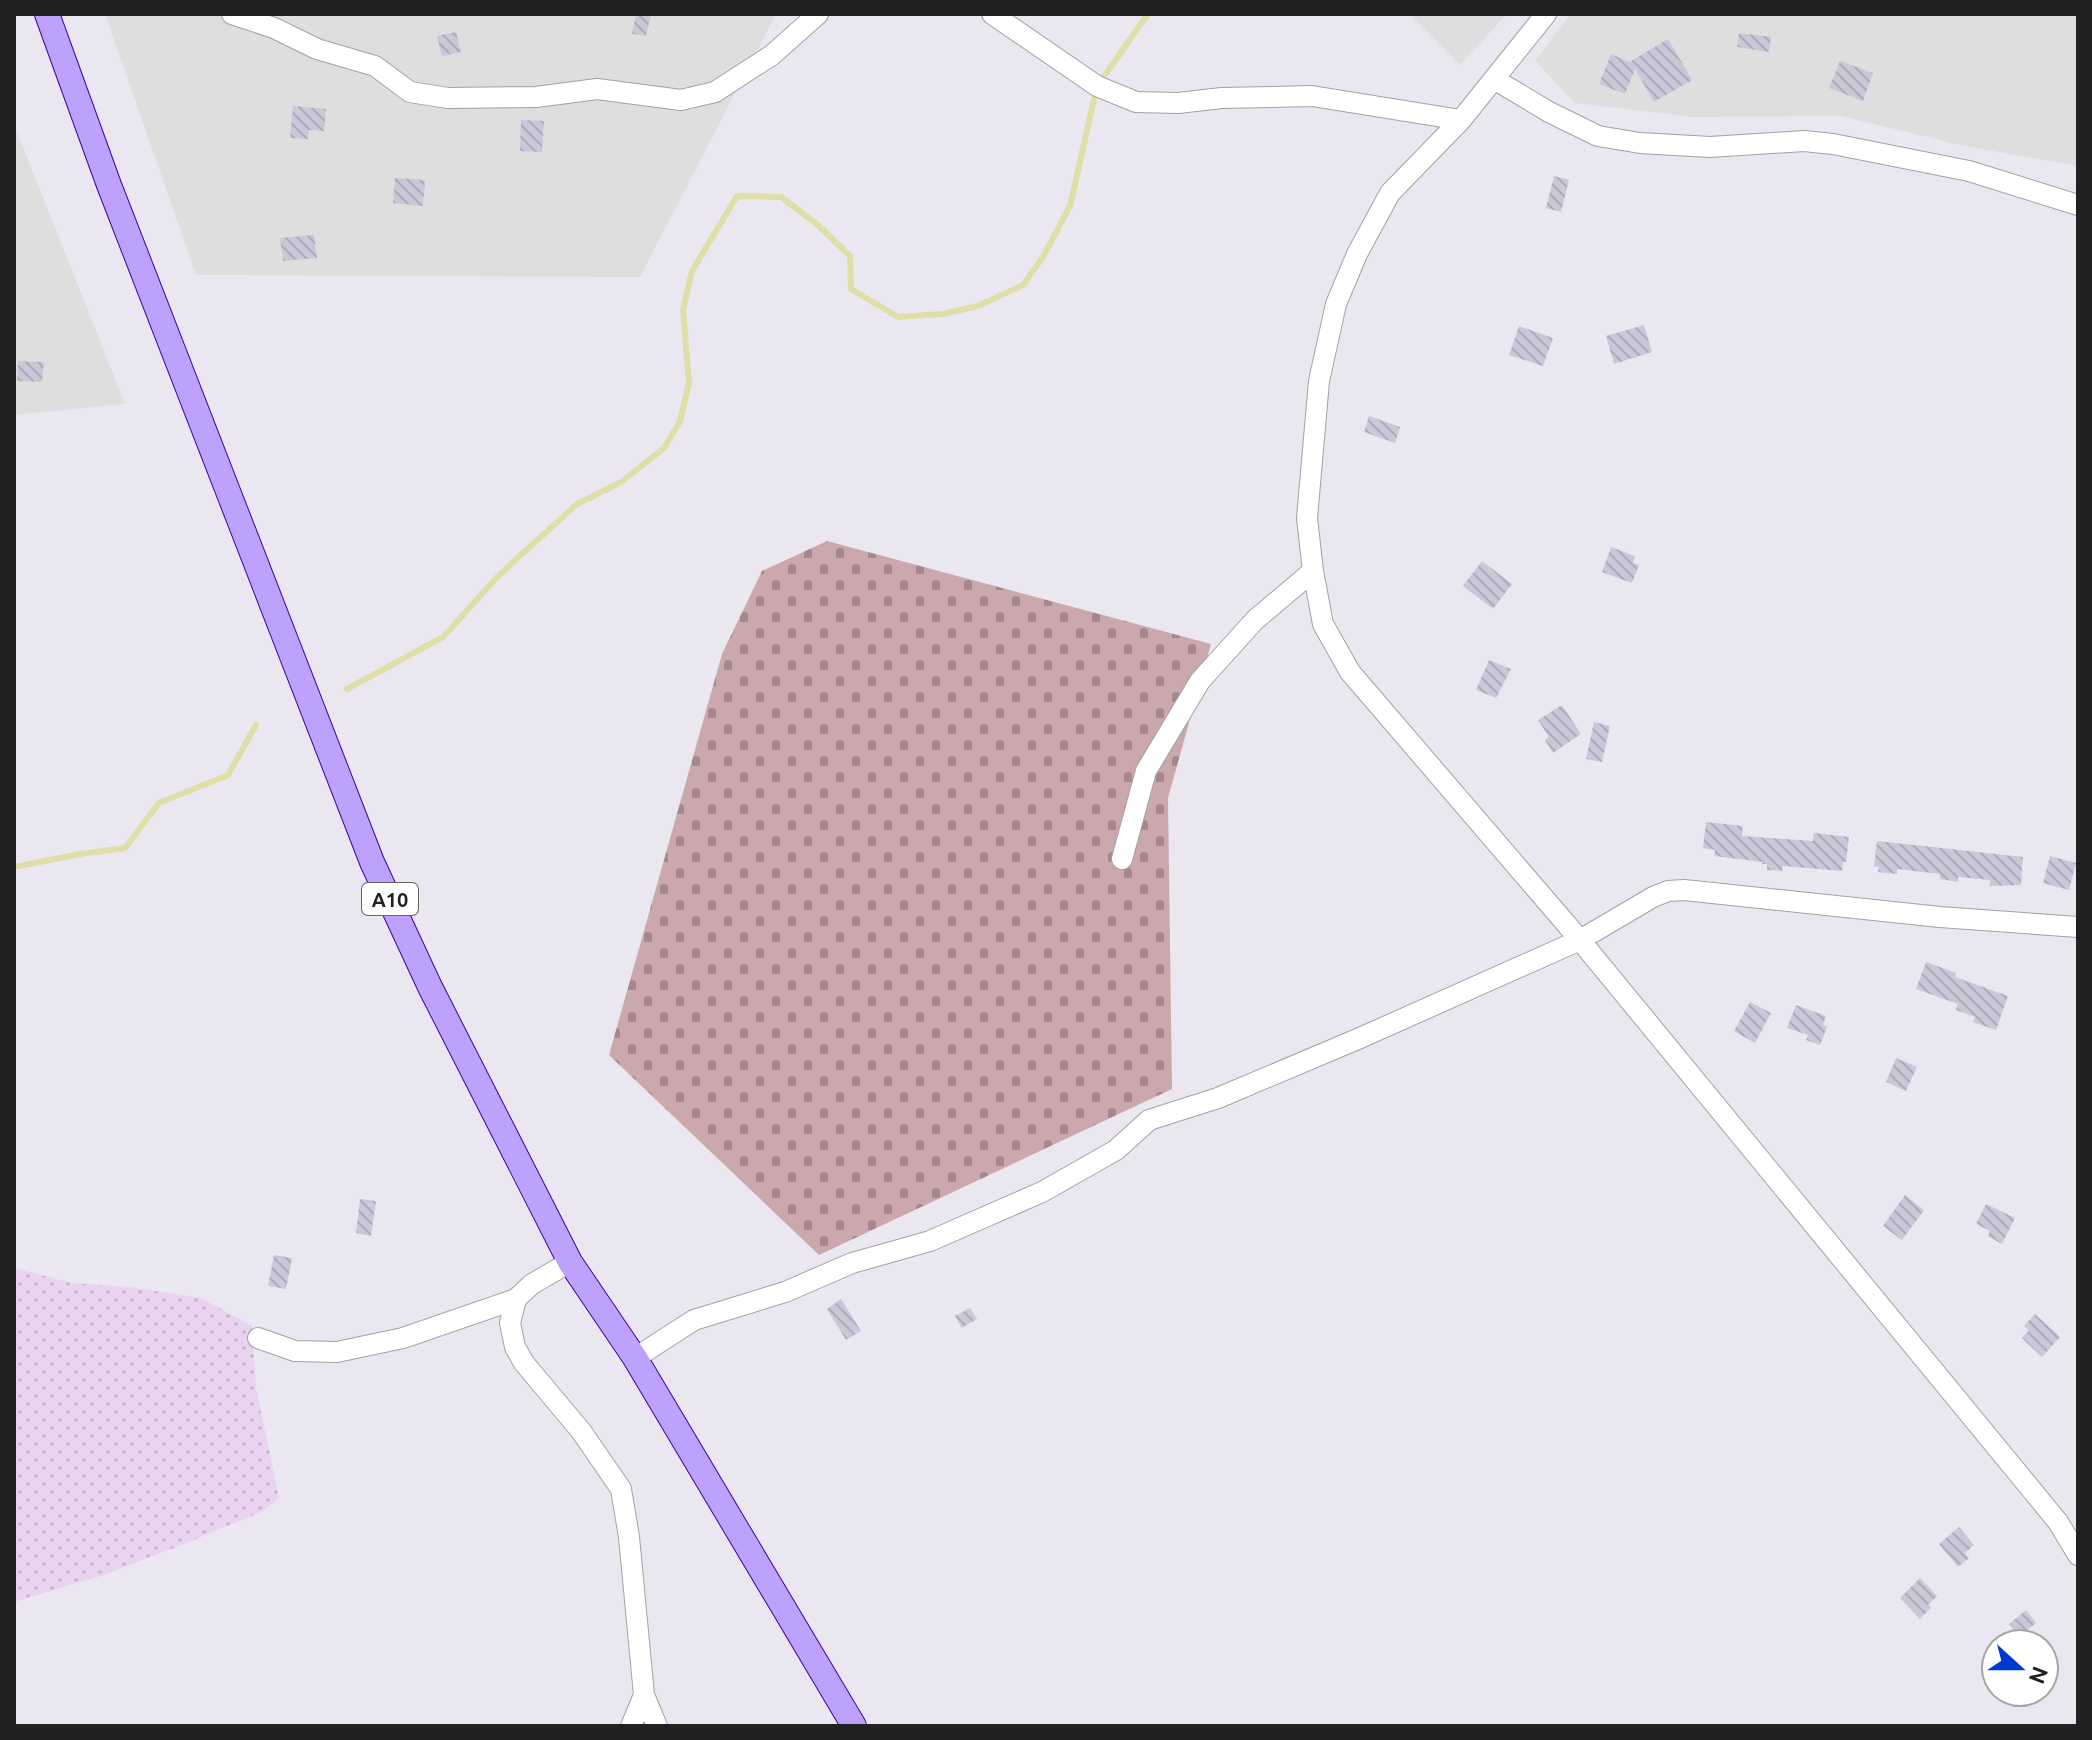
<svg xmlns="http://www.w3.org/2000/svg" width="2092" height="1740" font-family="Ubuntu,sans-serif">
<defs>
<pattern id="farmland-dots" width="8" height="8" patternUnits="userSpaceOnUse" patternTransform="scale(2)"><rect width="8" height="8" fill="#ead3f0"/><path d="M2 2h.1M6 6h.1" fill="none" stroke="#c8b5ce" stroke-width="1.8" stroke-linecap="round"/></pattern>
<pattern id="cemetery-stones" width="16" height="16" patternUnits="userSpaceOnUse" patternTransform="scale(2)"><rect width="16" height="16" fill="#caa8ac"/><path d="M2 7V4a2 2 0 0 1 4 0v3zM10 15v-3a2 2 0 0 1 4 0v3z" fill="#a4888c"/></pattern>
<pattern id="building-back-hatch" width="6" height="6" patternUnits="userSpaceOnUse" patternTransform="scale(2)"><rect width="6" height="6" fill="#cac7d8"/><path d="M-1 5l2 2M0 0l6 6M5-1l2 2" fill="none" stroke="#adabb9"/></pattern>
</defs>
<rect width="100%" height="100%" fill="#ebe7f1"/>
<!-- residential -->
<path fill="#dededf" d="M105,14H776L640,277L196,275Z
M1409,14H1507L1460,65Z
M1570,14H2078V166L1960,145L1841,116L1692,117L1575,103L1535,61Z
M14,124L125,404L14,415Z"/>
<!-- farmland -->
<path fill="url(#farmland-dots)" d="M14,1268L72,1283L129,1287L201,1298L252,1326L256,1387L279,1498L263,1511L194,1540L104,1575L14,1602Z"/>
<!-- cemetery -->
<path fill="url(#cemetery-stones)" d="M827,541L1211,644L1168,798L1172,1089L819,1255L609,1055L722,654L762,571Z"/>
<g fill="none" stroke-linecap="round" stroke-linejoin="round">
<!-- stream -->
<path stroke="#dfdda8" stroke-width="6" d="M347,689L443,637L499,575L577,504L621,482L664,448L680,421L689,383L683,310L692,271L737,196L781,197L818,225L850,256L851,289L898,317L942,314L978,306L1023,285L1043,257L1070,206L1097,86L1148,14
M14,867L80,854L125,848L159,803L228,775L256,725"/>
</g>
<!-- building -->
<path fill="url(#building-back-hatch)" d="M636,14H651L646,36L632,34Z
M456,32L461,52L442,56L437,36Z
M1739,33L1771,37L1769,52L1737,47Z
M1668,39L1692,80L1654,102L1635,69L1625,94L1599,84L1611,54L1632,63L1631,61Z
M1840,61L1873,73L1863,101L1829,88Z
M293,106L326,109L324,131L309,130L308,139L290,138Z
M521,120L544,121L542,152L520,151Z
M1554,176L1569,180L1561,212L1546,208Z
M395,178L425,180L423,206L393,203Z
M314,235L317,258L283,261L280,238Z
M1644,325L1652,352L1614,364L1606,336Z
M1519,326L1553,338L1543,366L1509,355Z
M18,361L44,362L42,382L17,381Z
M1369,416L1400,427L1395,443L1364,432Z
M1611,547L1635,556L1633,563L1639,565L1632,583L1602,572Z
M1482,561L1512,584L1493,609L1463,586Z
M1489,660L1511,669L1496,698L1476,690Z
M1562,705L1581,734L1553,753L1545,740L1549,737L1538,720Z
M1594,722L1610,726L1602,762L1586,759Z
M1706,822L1743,826L1742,836L1813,841L1814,833L1849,837L1846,862H1843L1842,871L1783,866L1782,871L1767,870V864H1762L1763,862L1714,856L1715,850L1703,848Z
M1877,841L2023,857L2021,885L1990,886V880L1958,877V882L1940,879V874L1897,869V874L1878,872L1879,867L1874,866Z
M2050,856L2076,863L2069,890L2043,883Z
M1926,962L1956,973L1955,977L2008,996L1996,1030L1973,1022L1975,1017L1956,1010L1958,1004L1916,989Z
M1750,1002L1771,1013L1755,1043L1734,1031Z
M1796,1005L1826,1016L1823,1025L1827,1027L1820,1045L1806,1040L1808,1035L1787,1028Z
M1896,1058L1917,1067L1906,1091L1886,1082Z
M1905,1195L1924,1210L1902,1240L1883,1226Z
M360,1199L376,1201L371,1236L356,1233Z
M1986,1204L2015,1218L2002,1244L1988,1236L1990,1231L1976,1224Z
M274,1255L292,1258L286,1289L268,1286Z
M841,1299L861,1331L846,1340L827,1309Z
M970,1308L977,1319L962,1328L955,1316Z
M2035,1314L2060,1337L2042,1357L2022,1338L2029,1330L2024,1326Z
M1959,1527L1974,1545L1965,1553L1969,1558L1958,1567L1939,1544Z
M1920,1578L1937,1596L1928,1605L1931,1608L1920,1619L1900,1598Z
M2026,1610L2036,1623L2020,1636L2009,1624Z"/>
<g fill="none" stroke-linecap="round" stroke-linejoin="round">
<!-- minor casing -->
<g stroke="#a2a2a2" stroke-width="22">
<path id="minor" d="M232,14L274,28L317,49L375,66L410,92L448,98L536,97L597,89L681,100L715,92L772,55L818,14
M992,14L1097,86L1136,102L1178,103L1222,98L1312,96L1461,120
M1546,14L1461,120L1390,193L1357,254L1336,304L1319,381L1307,518L1313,571L1323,624L1350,672L1580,940L2058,1522L2078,1555
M1494,79L1549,112L1598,136L1640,143L1710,147L1804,141L1833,144L1969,171L2078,205
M1122,859L1146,771L1200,681L1255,620L1313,571
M516,1299L510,1323L515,1347L524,1363L581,1431L621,1489L629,1537L644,1695L657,1726
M258,1338L295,1351L337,1352L403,1338L516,1299L532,1284L570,1262
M635,1358L694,1320L785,1292L852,1263L930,1241L1042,1192L1116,1150L1149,1120L1218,1098L1360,1038L1580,940L1653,897L1668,891L1684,890L1940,917L2078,927
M631,1726L644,1695"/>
</g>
<!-- major casing -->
<g stroke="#3f009e" stroke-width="26">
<path id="major" d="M47,14L109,185L372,862L430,987L570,1262L635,1358L854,1726"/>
</g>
<!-- minor -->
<use href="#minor" stroke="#fff" stroke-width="20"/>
<!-- major -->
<use href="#major" stroke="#bda1fd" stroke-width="24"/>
</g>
<g text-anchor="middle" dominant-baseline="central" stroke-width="6" stroke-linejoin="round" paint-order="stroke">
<!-- shield labels -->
<rect fill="#fff" stroke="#646464" stroke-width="2" x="362" y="883" width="56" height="32" rx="6"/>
<g font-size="20" font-weight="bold" fill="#212121">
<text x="390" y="899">A10</text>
</g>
</g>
<!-- border -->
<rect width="2092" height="1740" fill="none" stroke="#212121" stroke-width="32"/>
<!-- north arrow -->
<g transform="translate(2020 1668) rotate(111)"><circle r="38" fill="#ffffff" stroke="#a6a6a6" stroke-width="2"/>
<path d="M0-6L14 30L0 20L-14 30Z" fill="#0038d2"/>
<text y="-12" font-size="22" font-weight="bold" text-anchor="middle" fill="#212121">N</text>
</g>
</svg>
